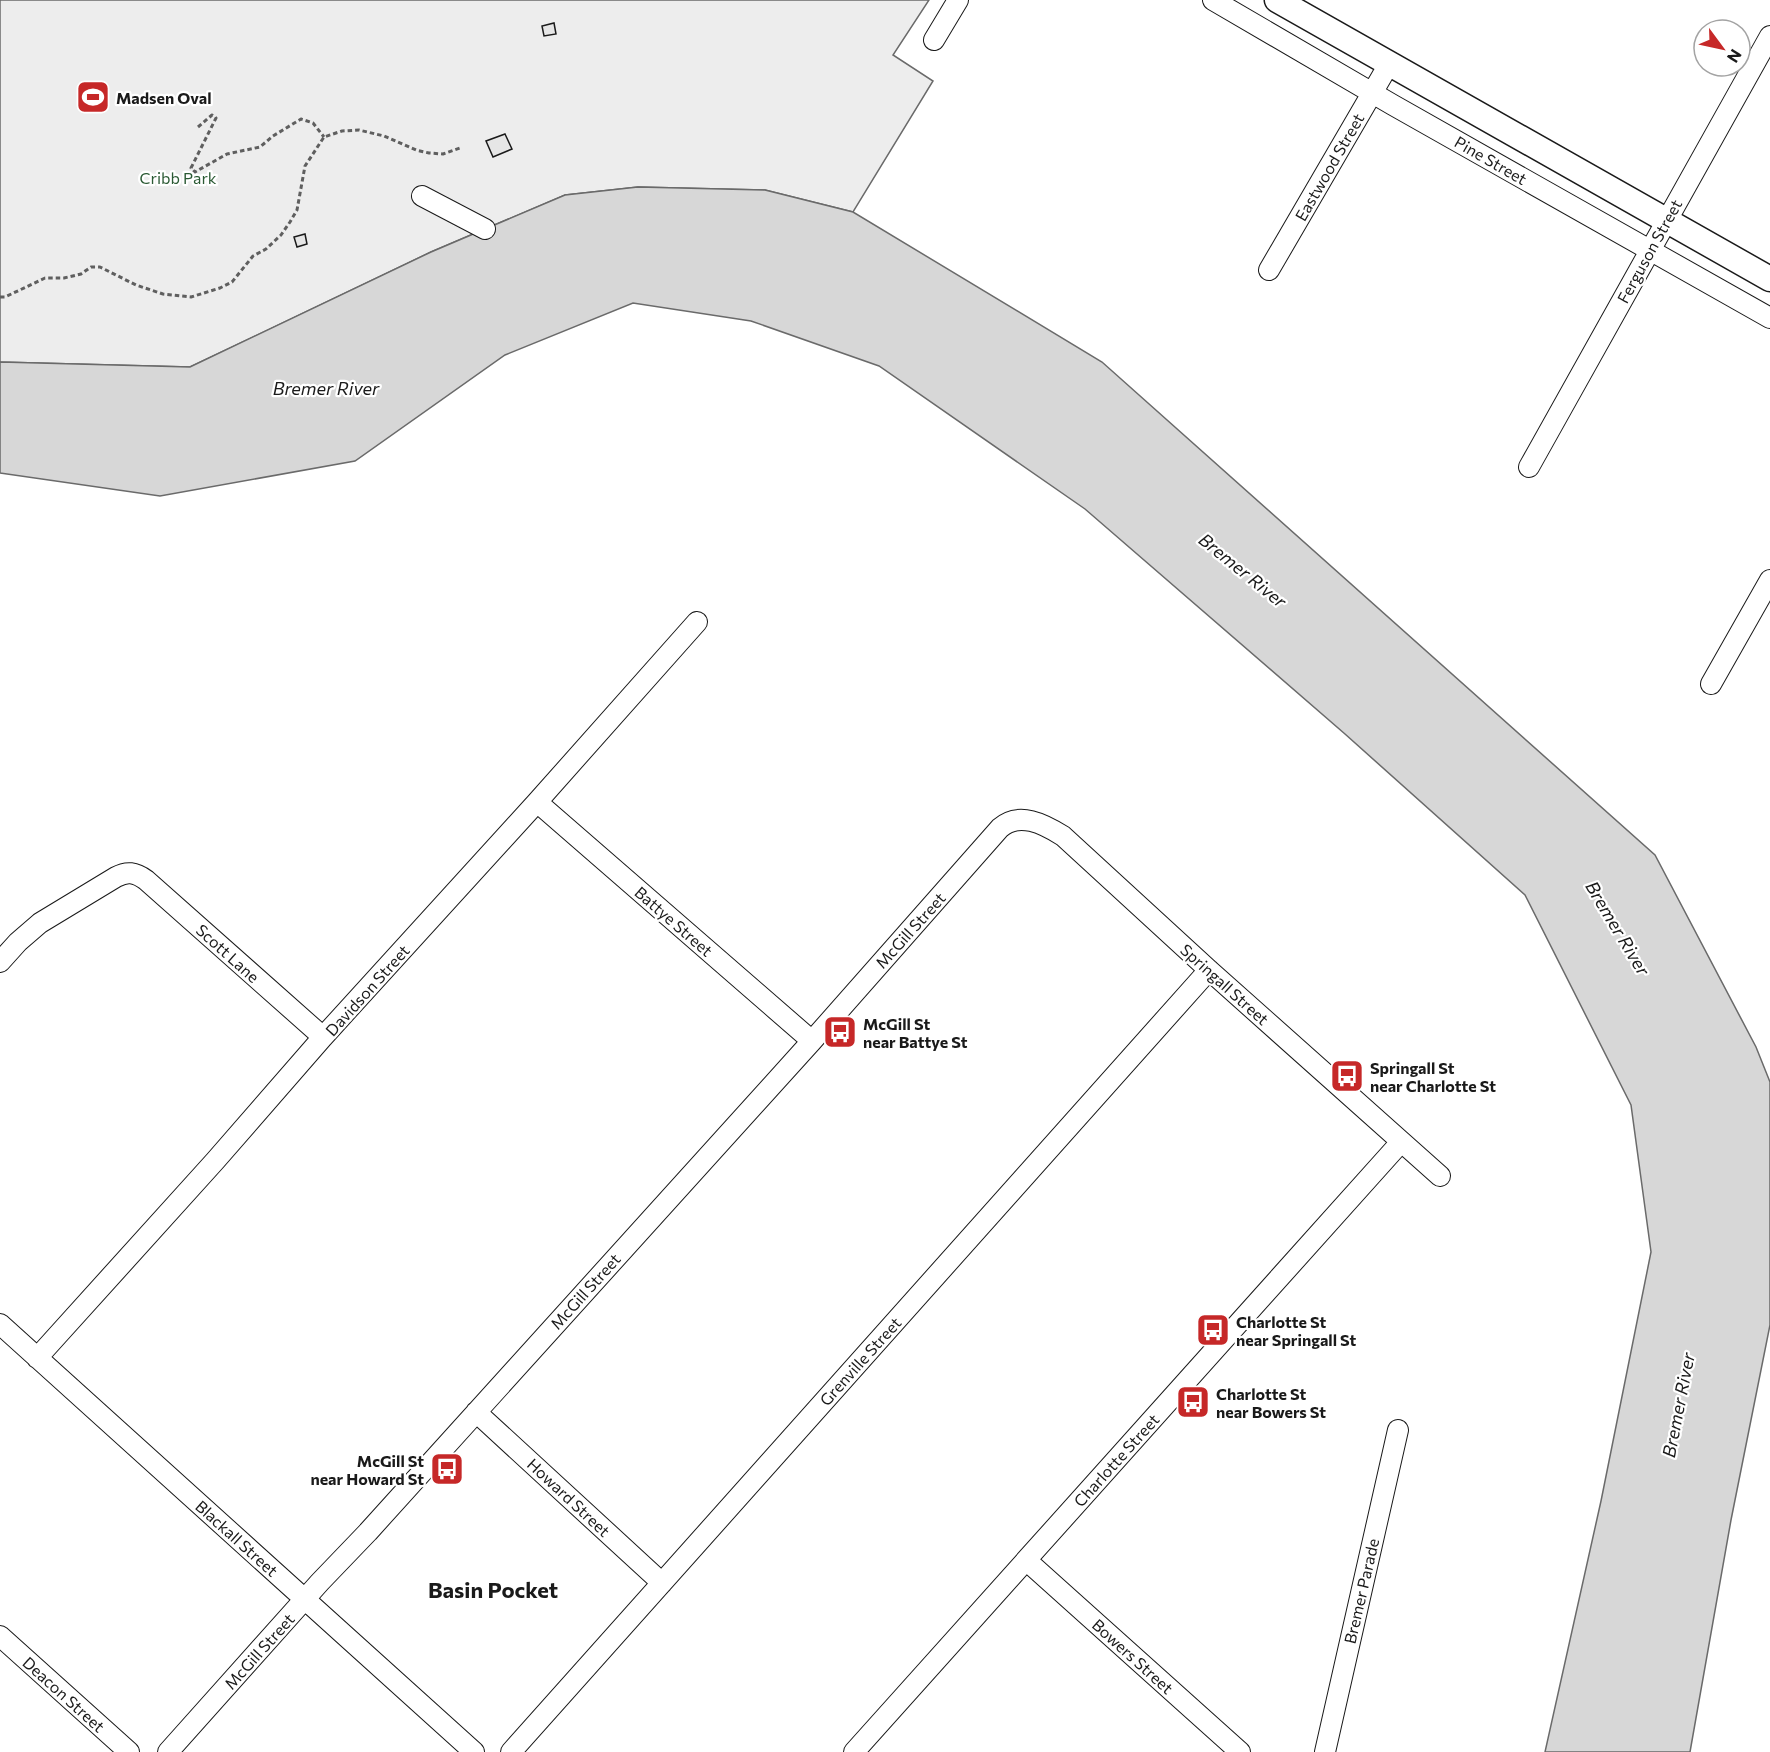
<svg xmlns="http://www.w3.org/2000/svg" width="1770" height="1752" font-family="Commissioner,sans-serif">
<rect width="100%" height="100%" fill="#fff"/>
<!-- built -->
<path fill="#ededed" stroke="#6a6a6a" stroke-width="1.5" d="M0,0H929L893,55L933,81L853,212L765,190L638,187L565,195L431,252L190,367L0,362Z"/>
<!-- water -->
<path fill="#d7d7d7" stroke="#6a6a6a" stroke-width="1.5" d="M638,187L765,190L853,212L1102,362L1655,855L1756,1047L1770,1082V1325L1731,1520L1690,1752H1545L1601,1501L1651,1252L1631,1105L1525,895L1345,734L1085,509L879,366L751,321L633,303L505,355L355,461L160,496L0,473V362L190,367L431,252L565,195Z"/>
<!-- building -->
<path fill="#e6e6e6" stroke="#1a1a1a" stroke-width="1.5" d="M554,23L556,34L544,36L542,26Z
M505,134L512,149L493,157L486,141Z
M305,234L307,244L297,247L294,237Z"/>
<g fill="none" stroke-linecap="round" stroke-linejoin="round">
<!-- minor casing -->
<g stroke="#1a1a1a" stroke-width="22">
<path id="minor" d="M1213,0L1393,105L1770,318
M934,40L958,0
M422,196L485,229
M1269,270L1389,64
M1529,467L1770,36
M1711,684L1770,580
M537,802L812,1041
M0,962L18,942L40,923L116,877C127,871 135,872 146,880L323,1037
M0,1324L474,1752
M37,1358L215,1161L323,1037L537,802L697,622
M476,1412L662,1583
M1026,1560L1240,1752
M0,1636L129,1752
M168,1752L320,1582L368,1532L812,1041L1000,828C1019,811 1044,824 1063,836L1209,970L1440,1176
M511,1752L1209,970
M854,1752L1401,1142
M1325,1752L1398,1430"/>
</g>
<!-- major casing -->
<g stroke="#1a1a1a" stroke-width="27">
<path id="major" d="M1277,0L1770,279"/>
</g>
<!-- path -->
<path stroke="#5f5f5f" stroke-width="3" stroke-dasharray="4.5 3" stroke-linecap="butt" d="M198,127L212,115L216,118L191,168L195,172L227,154L260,147L273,136L301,119L313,123L324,137
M0,297H5L45,278H64L81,274L91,267H100L136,285L163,294L191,297L220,288L232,282L253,256L266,249L281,235L290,222L297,210L305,166L324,137L342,131L359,130L384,136L416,150L429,153L443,154L460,148"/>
<!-- minor -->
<use href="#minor" stroke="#fff" stroke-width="20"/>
<!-- major -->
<use href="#major" stroke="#fff" stroke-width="24"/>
</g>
<!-- icons -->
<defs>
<g id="stadium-square" transform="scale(1.725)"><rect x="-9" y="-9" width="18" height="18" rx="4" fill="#c62828" stroke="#fff"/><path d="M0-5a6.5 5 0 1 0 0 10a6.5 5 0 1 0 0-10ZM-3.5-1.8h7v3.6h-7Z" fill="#fff"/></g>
<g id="bus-square" transform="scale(1.725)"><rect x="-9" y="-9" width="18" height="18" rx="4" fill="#c62828" stroke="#fff"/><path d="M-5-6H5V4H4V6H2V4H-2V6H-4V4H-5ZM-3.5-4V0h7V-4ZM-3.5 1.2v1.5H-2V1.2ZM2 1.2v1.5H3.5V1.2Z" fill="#fff"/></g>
</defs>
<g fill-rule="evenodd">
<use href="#stadium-square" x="93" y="97"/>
<use href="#bus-square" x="840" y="1032"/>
<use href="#bus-square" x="1347" y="1076"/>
<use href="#bus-square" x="1213" y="1330"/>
<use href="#bus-square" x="1193" y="1402"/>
<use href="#bus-square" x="447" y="1469"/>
</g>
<g text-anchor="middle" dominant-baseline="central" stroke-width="4.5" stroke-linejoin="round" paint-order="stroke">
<!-- poi labels -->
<g font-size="16" font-weight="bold" fill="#1a1a1a" stroke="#fff" text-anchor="start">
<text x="116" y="97">Madsen Oval</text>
<text x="863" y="1023">McGill St<tspan x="863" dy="18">near Battye St</tspan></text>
<text x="1370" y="1067">Springall St<tspan x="1370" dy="18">near Charlotte St</tspan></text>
<text x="1236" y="1321">Charlotte St<tspan x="1236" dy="18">near Springall St</tspan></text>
<text x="1216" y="1393">Charlotte St<tspan x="1216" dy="18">near Bowers St</tspan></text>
<text x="424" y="1460" text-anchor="end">McGill St<tspan x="424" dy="18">near Howard St</tspan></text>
</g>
<!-- street labels -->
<g font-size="16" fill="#1a1a1a" stroke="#fff">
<text transform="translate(1491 160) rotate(30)">Pine Street</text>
<text transform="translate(1329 167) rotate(-60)">Eastwood Street</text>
<text transform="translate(1649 251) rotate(-61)">Ferguson Street</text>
<text transform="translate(674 921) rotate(41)">Battye Street</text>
<text transform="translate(910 930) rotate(-48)">McGill Street</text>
<text transform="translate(228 953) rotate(42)">Scott Lane</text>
<text transform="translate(1225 984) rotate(42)">Springall Street</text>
<text transform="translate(367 990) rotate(-48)">Davidson Street</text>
<text transform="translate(585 1291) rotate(-48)">McGill Street</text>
<text transform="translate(860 1361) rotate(-48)">Grenville Street</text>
<text transform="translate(1116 1460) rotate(-48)">Charlotte Street</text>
<text transform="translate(569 1497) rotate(43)">Howard Street</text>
<text transform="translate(237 1538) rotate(42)">Blackall Street</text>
<text transform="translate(1361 1591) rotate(-77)">Bremer Parade</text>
<text transform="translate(259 1651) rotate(-48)">McGill Street</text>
<text transform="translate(1133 1656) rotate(42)">Bowers Street</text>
<text transform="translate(64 1694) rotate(42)">Deacon Street</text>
</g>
<!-- park labels -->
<g font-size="16" fill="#2b5a34" stroke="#fff">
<text x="178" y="177">Cribb Park</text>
</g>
<!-- water labels -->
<g font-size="18" font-style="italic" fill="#1a1a1a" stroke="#fff">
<text x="326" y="388">Bremer River</text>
<text transform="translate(1243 570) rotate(39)">Bremer River</text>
<text transform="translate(1618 928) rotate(59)">Bremer River</text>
<text transform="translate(1678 1405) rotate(-79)">Bremer River</text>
</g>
<!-- district labels -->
<g font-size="22" font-weight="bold" fill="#1a1a1a" stroke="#fff">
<text x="493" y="1589">Basin Pocket</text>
</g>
</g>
<!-- north arrow -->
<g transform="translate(1722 48) rotate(123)"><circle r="28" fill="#ffffff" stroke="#a3a3a3" stroke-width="1.5"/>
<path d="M0-4.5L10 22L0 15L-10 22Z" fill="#c62828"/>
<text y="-9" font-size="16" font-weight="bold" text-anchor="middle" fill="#1a1a1a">N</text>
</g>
</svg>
